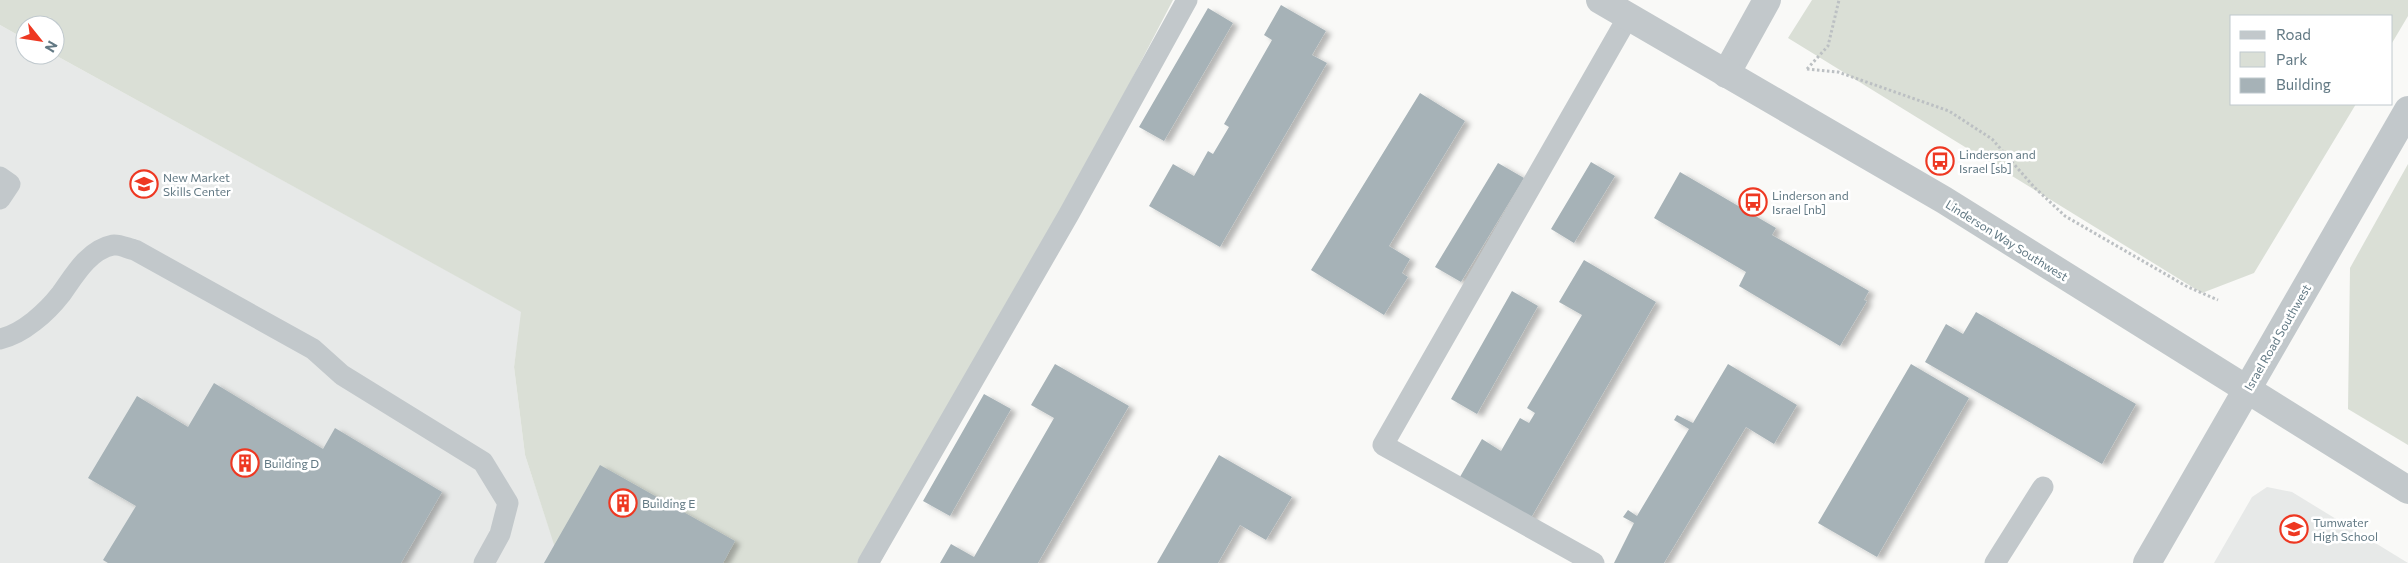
<svg xmlns="http://www.w3.org/2000/svg" width="2408" height="563" font-family="Commissioner,sans-serif">
<defs>
<filter id="shadow"><feDropShadow dx="5.5" dy="3" stdDeviation="2.5" flood-color="#0004"/></filter>
</defs>
<rect width="100%" height="100%" fill="#f9f9f7"/>
<!-- built -->
<path fill="#e7e9e8" d="M0,25L25,39V55H55L522,312L514,367L525,455L550,531L563,563H0Z
M2267,487L2292,492L2408,563H2214L2252,497Z"/>
<!-- green -->
<path fill="#dadfd6" d="M0,0H1173L880,563H560L525,455L514,367L521,312L55,55V25H25V39L0,25Z
M1812,0H2408V16L2392,43V16H2232V104H2356L2254,273L2202,293L1788,38Z
M2408,164V445L2348,409L2350,268Z"/>
<!-- building -->
<path fill="#a6b2b7" filter="url(#shadow)" d="M1281,5L1326,31L1312,55L1327,63L1220,247L1149,206L1173,164L1194,176L1208,151L1213,154L1229,127L1224,124L1272,40L1264,35Z
M1208,8L1233,23L1164,141L1139,127Z
M1420,93L1465,121L1389,246L1410,259L1402,273L1408,277L1384,315L1311,270Z
M1591,162L1615,176L1574,243L1551,229Z
M1498,163L1524,178L1461,282L1435,267Z
M1680,172L1776,228L1772,235L1869,291L1864,300L1867,301L1840,346L1739,286L1746,272L1654,218Z
M1584,260L1656,302L1528,523L1457,482L1482,439L1501,451L1520,418L1529,423L1535,413L1527,408L1582,315L1559,302Z
M1512,291L1538,306L1477,414L1451,399Z
M1976,312L2136,404L2102,464L1925,362L1946,324L1963,334Z
M1055,364L1129,406L1038,563H940L951,544L974,557L1054,418L1031,405Z
M1728,364L1797,405L1774,444L1746,427L1664,563H1614L1634,523L1623,517L1628,510L1637,516L1689,429L1674,420L1677,415L1693,423Z
M1911,364L1969,398L1877,557L1818,523Z
M214,383L323,449L335,428L442,492L401,563H108L103,560L136,506L88,478L137,396L188,427Z
M984,394L1011,409L950,516L923,501Z
M1219,455L1292,497L1266,540L1240,525L1218,563H1157Z
M600,465L735,541L723,563H544Z"/>
<g fill="none" stroke-linecap="round" stroke-linejoin="round">
<!-- path -->
<path stroke="#bcc0c3" stroke-width="3" stroke-dasharray="2.5 2.5" stroke-linecap="butt" d="M1807,69L1838,72L1949,111L1992,139L2034,187L2065,216L2186,286L2218,300
M1807,69L1828,46L1839,0"/>
<!-- service -->
<path stroke="#c2c8cb" stroke-width="21" d="M0,177L10,184L0,199
M0,339C23,334 47,312 61,294C74,276 88,250 113,245C119,244 129,249 135,250L313,349L342,375L483,462L508,503L500,534L484,563
M868,563L1069,214L1187,0
M1594,563L1383,445L1628,17
M1995,563L2043,487"/>
<!-- minor -->
<path stroke="#c2c8cb" stroke-width="28" d="M1726,74L1767,0"/>
<!-- tertiary -->
<path stroke="#c2c8cb" stroke-width="28" d="M1600,0L1944,200L2408,490
M2147,563L2408,110"/>
</g>
<!-- icons -->
<defs>
<g id="bus-ring" transform="scale(1.4375)"><circle r="9.5" fill="#fff" stroke="#ee3822" stroke-width="1.5"/><path d="M-5-6H5V4H4V6H2V4H-2V6H-4V4H-5ZM-3.5-4V0h7V-4ZM-3.5 1.2v1.5H-2V1.2ZM2 1.2v1.5H3.5V1.2Z" fill="#ee3822"/></g>
<g id="school-ring" transform="scale(1.4375)"><circle r="9.5" fill="#fff" stroke="#ee3822" stroke-width="1.5"/><path d="M0-5L7-2L0 1L-7-2ZM-4 1L0 2.5L4 1V4Q0 6-4 4Z" fill="#ee3822"/></g>
<g id="building-ring" transform="scale(1.4375)"><circle r="9.5" fill="#fff" stroke="#ee3822" stroke-width="1.5"/><path d="M-4-6H4V6H1V3H-1V6H-4ZM-2.5-4.3h1.7v1.8h-1.7ZM.8-4.3h1.7v1.8H.8ZM-2.5-1h1.7V.8h-1.7ZM.8-1h1.7V.8H.8Z" fill="#ee3822"/></g>
</defs>
<g fill-rule="evenodd">
<use href="#bus-ring" x="1940" y="161"/>
<use href="#school-ring" x="144" y="184"/>
<use href="#bus-ring" x="1753" y="202"/>
<use href="#building-ring" x="245" y="463"/>
<use href="#building-ring" x="623" y="503"/>
<use href="#school-ring" x="2294" y="529"/>
</g>
<g text-anchor="middle" dominant-baseline="central" stroke-width="5" stroke-linejoin="round" paint-order="stroke">
<!-- poi labels -->
<g font-size="12" fill="#627984" stroke="#fff" text-anchor="start">
<text x="1959" y="154">Linderson and<tspan x="1959" dy="14">Israel [sb]</tspan></text>
<text x="163" y="177">New Market<tspan x="163" dy="14">Skills Center</tspan></text>
<text x="1772" y="195">Linderson and<tspan x="1772" dy="14">Israel [nb]</tspan></text>
<text x="264" y="463">Building D</text>
<text x="642" y="503">Building E</text>
<text x="2313" y="522">Tumwater<tspan x="2313" dy="14">High School</tspan></text>
</g>
<!-- street labels -->
<g font-size="12" fill="#627984" stroke="#fff">
<text transform="translate(2007 240) rotate(32)">Linderson Way Southwest</text>
<text transform="translate(2277 337) rotate(-60)">Israel Road Southwest</text>
</g>
</g>
<!-- legend -->
<rect x="2230" y="15" width="162" height="90" fill="#ffffff" stroke="#c0c9ce"/>
<rect x="2240" y="31" width="25" height="8" fill="#c2c8cb" stroke="#c0c9ce"/>
<text x="2276" y="40" font-size="15" fill="#627984">Road</text>
<rect x="2240" y="52" width="25" height="15" fill="#dadfd6" stroke="#c0c9ce"/>
<text x="2276" y="65" font-size="15" fill="#627984">Park</text>
<rect x="2240" y="78" width="25" height="15" fill="#a6b2b7" stroke="#c0c9ce"/>
<text x="2276" y="90" font-size="15" fill="#627984">Building</text>
<!-- north arrow -->
<g transform="translate(40 40) rotate(120)"><circle r="24" fill="#ffffff" stroke="#c0c9ce"/>
<path d="M0-4L9 19L0 12L-9 19Z" fill="#ee3822"/>
<text y="-8" font-size="14" font-weight="bold" text-anchor="middle" fill="#627984">N</text>
</g>
</svg>
